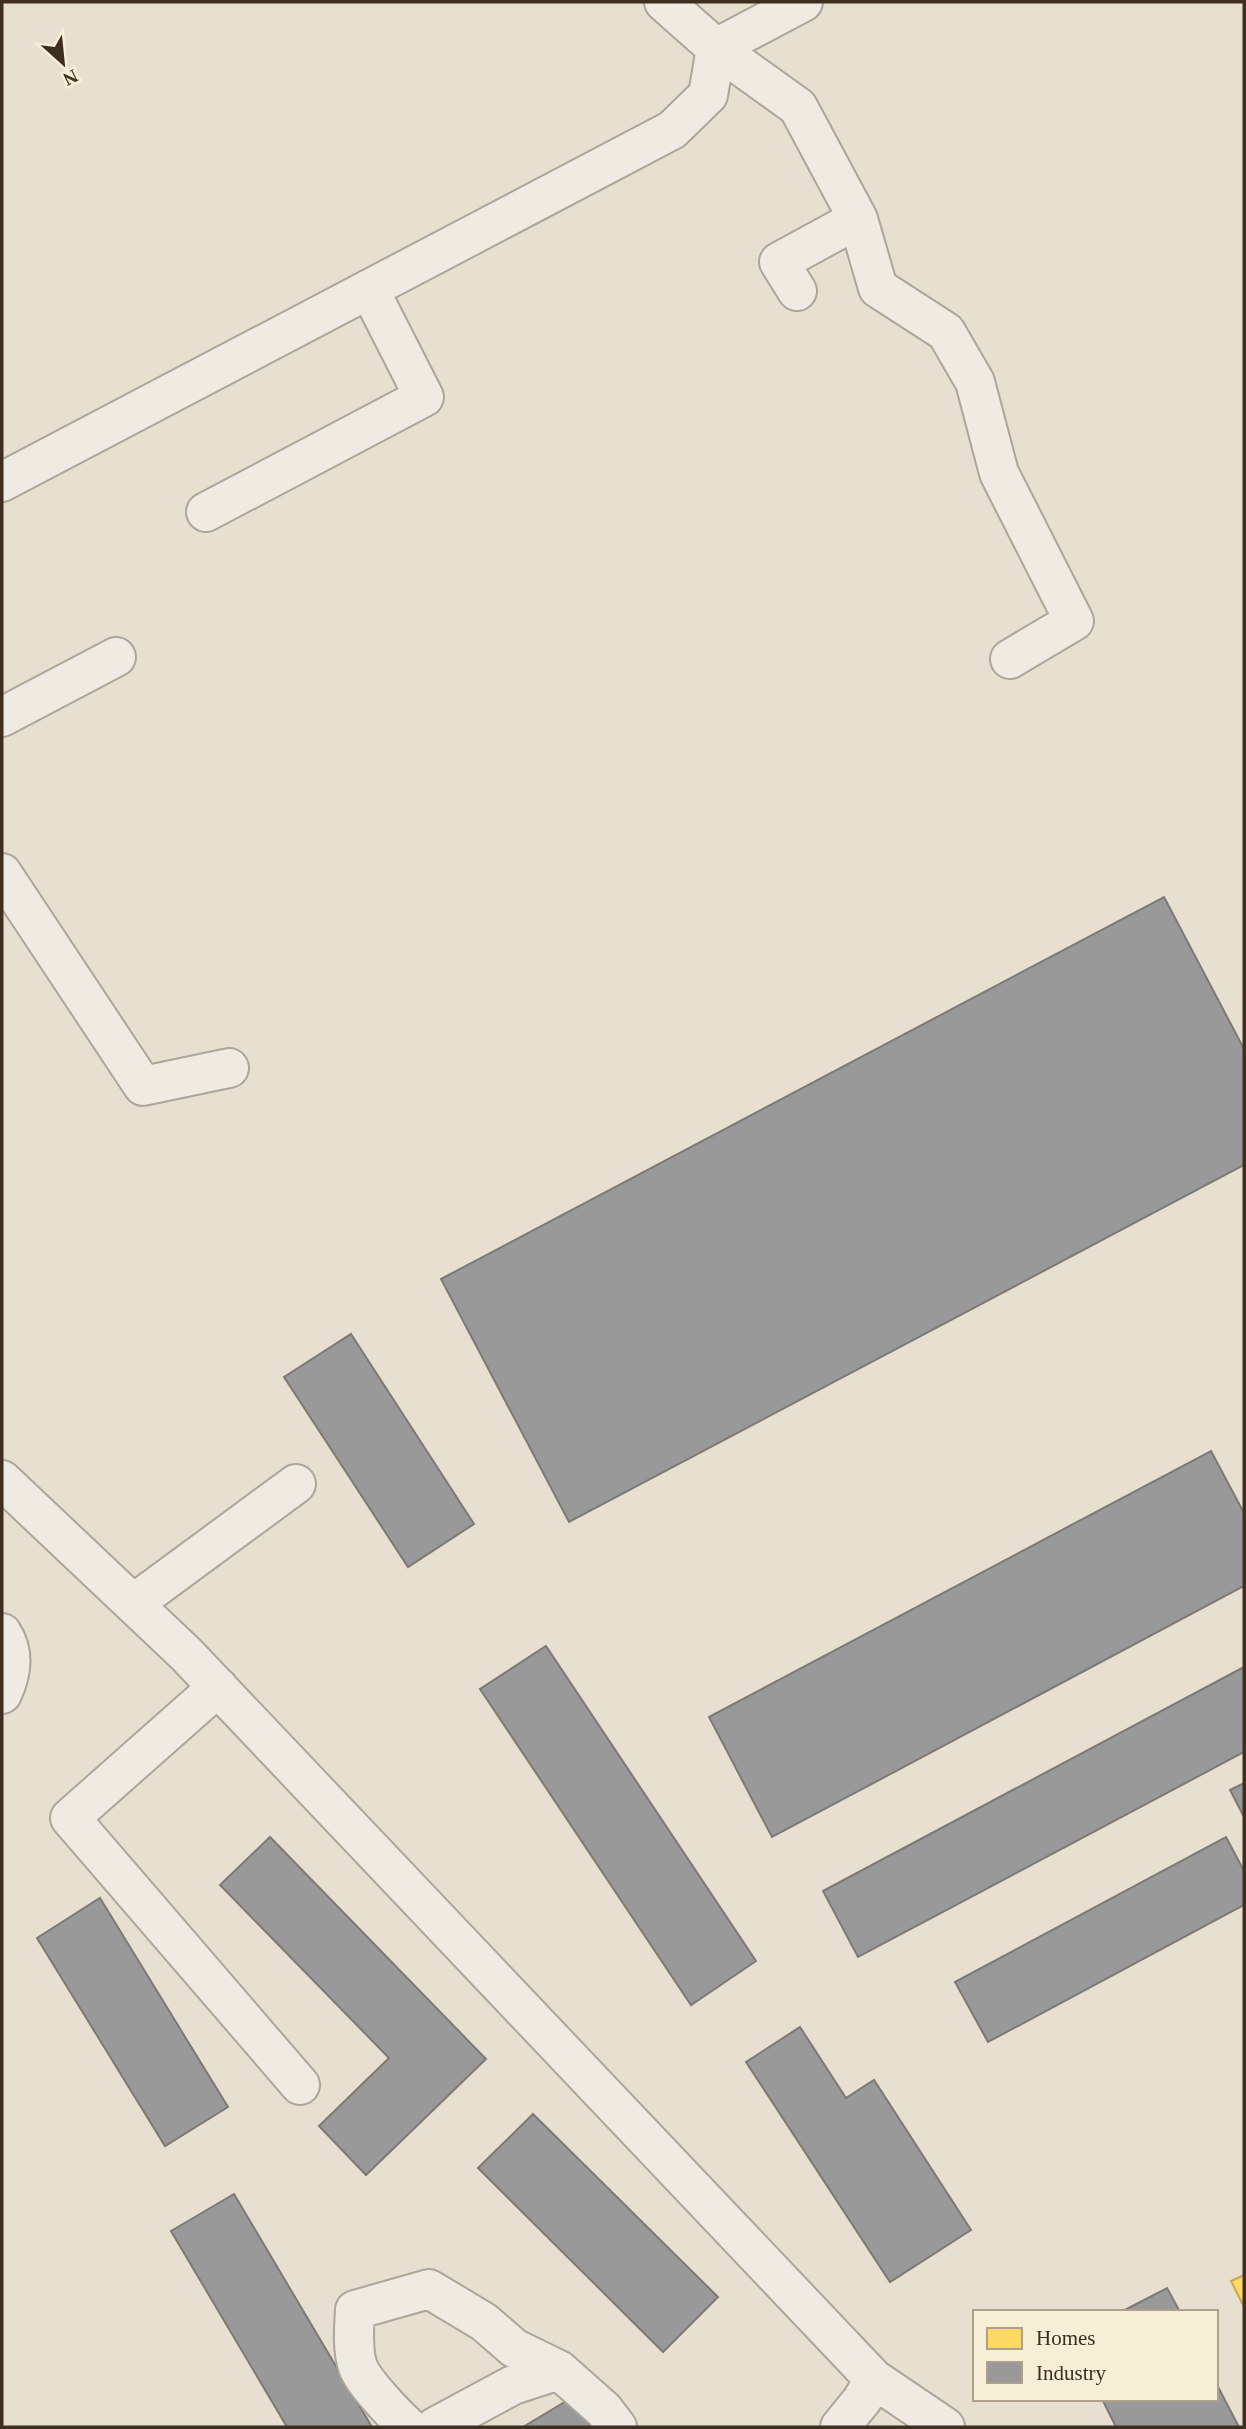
<svg xmlns="http://www.w3.org/2000/svg" width="1246" height="2429" font-family="'Times New Roman',serif">
<rect width="100%" height="100%" fill="#e7e0d1"/>
<!-- homes -->
<path fill="#ffd966" stroke="#c5a651" stroke-width="2" d="M1244,2275V2307L1231,2281Z"/>
<!-- industry -->
<path fill="#999" stroke="#7d7975" stroke-width="2" d="M1164,897L1244,1049V1165L569,1522L441,1279Z
M351,1334L474,1524L408,1567L284,1377Z
M1211,1451L1244,1513V1586L772,1837L709,1717Z
M546,1646L756,1961L691,2005L480,1689Z
M1244,1667V1752L858,1957L823,1891Z
M1244,1783V1817L1230,1790Z
M270,1837L486,2059L366,2175L319,2126L389,2058L220,1885Z
M1226,1837L1244,1871V1905L988,2042L955,1982Z
M100,1898L228,2107L165,2146L37,1938Z
M800,2027L846,2098L874,2080L971,2230L890,2282L746,2062Z
M533,2114L718,2297L663,2352L478,2168Z
M234,2194L372,2427H287L171,2231Z
M1167,2288L1180,2312H1121Z
M1216,2383L1239,2427H1116L1102,2399H1216Z
M573,2397L591,2427H523Z"/>
<g fill="none" stroke-linecap="round" stroke-linejoin="round">
<!-- minor casing -->
<g stroke="#ada599" stroke-width="42">
<path id="minor" d="M664,2L716,48L803,2
M858,219L878,288L946,332L975,382L999,473L1074,621L1010,659
M2,482L672,130L708,95L716,48L798,107L858,219L779,262L797,291
M206,512L424,397L369,289
M2,717L116,657
M2,873L143,1086L229,1068
M2,1480L186,1654L874,2379L945,2427
M133,1604L296,1484
M2,1633C15,1653 12,1673 2,1694
M218,1687L70,1818L300,2085
M408,2427C395,2415 364,2383 358,2367C352,2350 354,2327 355,2310L429,2289L484,2322L514,2348L559,2370L604,2410L617,2427
M435,2427L513,2385L559,2370
M840,2427L862,2400L874,2379"/>
</g>
<!-- minor -->
<use href="#minor" stroke="#efebe3" stroke-width="38"/>
</g>
<!-- border -->
<rect width="1246" height="2429" fill="none" stroke="#3d2e20" stroke-width="7"/>
<!-- legend -->
<rect x="973" y="2310" width="245" height="91" fill="#f7eed8" stroke="#ada18e" stroke-width="2"/>
<rect x="987" y="2328" width="35" height="21" fill="#ffd966" stroke="#ada18e" stroke-width="2"/>
<text x="1036" y="2345" font-size="21" fill="#3d2e20">Homes</text>
<rect x="987" y="2362" width="35" height="21" fill="#999999" stroke="#ada18e" stroke-width="2"/>
<text x="1036" y="2380" font-size="21" fill="#3d2e20">Industry</text>
<!-- north arrow -->
<g transform="translate(63 63) rotate(153)" stroke="#f7eed8" stroke-width="5" paint-order="stroke">
<path d="M0-5L12 26L0 18L-12 26Z" fill="#3d2e20"/>
<text y="-10" font-size="19" font-weight="bold" text-anchor="middle" fill="#3d2e20">N</text>
</g>
</svg>
